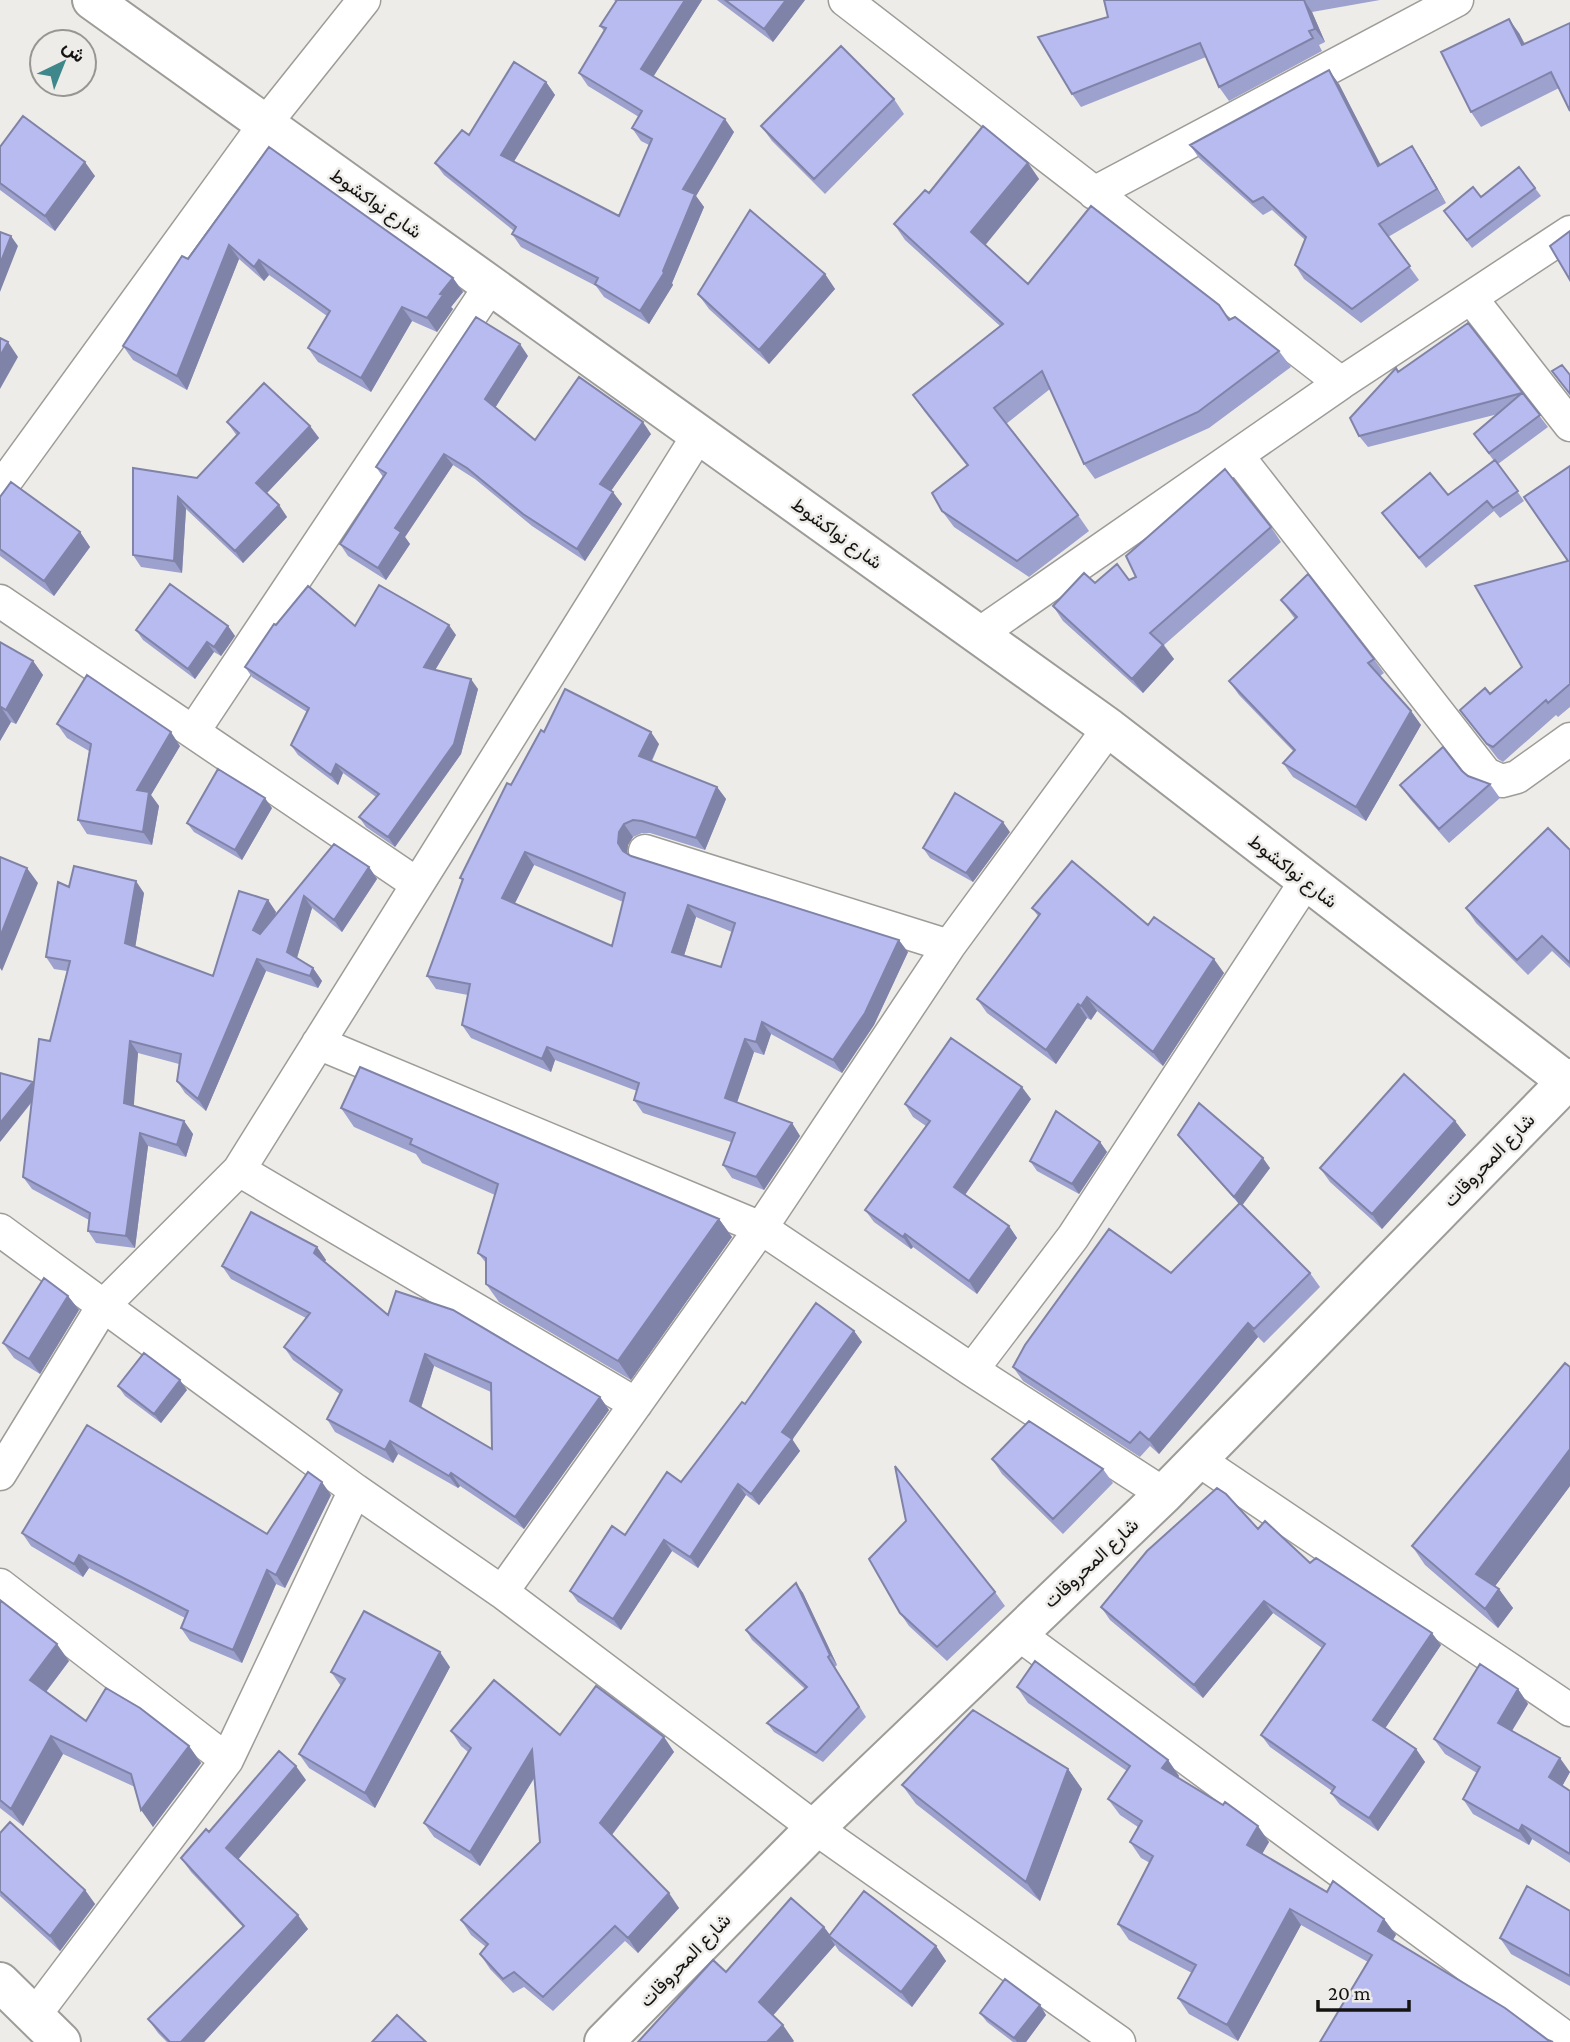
<svg xmlns="http://www.w3.org/2000/svg" width="1570" height="2042" font-family="'Crimson Pro',Vazirmatn,serif">
<rect width="100%" height="100%" fill="#eeece8"/>
<g fill="none" stroke-linecap="round" stroke-linejoin="round">
<!-- minor casing -->
<g stroke="#9d9c98" stroke-width="35">
<path id="minor" d="M845,0L1341,383
M1094,193L1457,0
M1471,298L1570,425
M1237,455L1486,774L1502,781L1517,777L1570,739
M0,489L265,124L364,0
M0,601L417,884
M979,634L1341,383L1570,232
M193,732L491,285
M645,851L949,946
M318,1043L761,1228L972,1370L1164,1494
M239,1170L636,1404
M0,1230L355,1490L502,1592L815,1828L1119,2042
M972,1370L1073,1237L1306,881
M1197,1459L1570,1710
M0,1474L103,1306L239,1170L699,434
M0,1585L227,1760
M502,1592L761,1228L949,946L1109,728
M1017,1633L1570,2041
M34,2016L227,1760L355,1490"/>
</g>
<!-- tertiary casing -->
<g stroke="#9d9c98" stroke-width="42">
<path id="tertiary" d="M92,0L1109,728L1570,1084
M604,2042L815,1828L1164,1494L1570,1078"/>
</g>
<!-- secondary casing -->
<g stroke="#9d9c98" stroke-width="42">
<path id="secondary" d="M0,1982L61,2042"/>
</g>
<!-- minor -->
<use href="#minor" stroke="#fff" stroke-width="32"/>
<!-- tertiary -->
<use href="#tertiary" stroke="#fff" stroke-width="38"/>
<!-- secondary -->
<use href="#secondary" stroke="#fff" stroke-width="38"/>
</g>
<!-- wall -->
<path fill="#9da1ce" fill-rule="evenodd" d="M614,0H702L653,76L734,132L696,196L704,207L672,283L673,285L649,324L604,297L596,286L521,247L512,234L514,231L444,175L435,163L469,135L546,82L555,95L513,162L619,216L649,145L641,141L632,128L639,117L588,86L579,73L604,31L600,26L616,2Z
M717,0H805L773,42Z
M1104,0H1380L1312,12L1325,42L1319,45L1322,51L1229,101L1219,87L1206,57L1081,107L1072,94L1108,17Z
M1570,23L1559,88L1481,127L1471,112L1519,33L1525,44Z
M1339,84L1380,165L1412,146L1421,160L1446,203L1388,237L1419,280L1361,323L1304,279L1295,265L1305,240L1272,210L1263,215L1199,158L1190,145Z
M894,99L904,114L825,194L772,141L761,126Z
M0,147L95,176L55,231L0,190Z
M269,147L453,278L463,292L451,307L453,309L437,332L412,321L371,392L318,362L308,348L327,316L269,275L264,281L239,259L187,390L133,360L123,346Z
M1028,163L1039,179L985,244L1028,284L1219,305L1229,320L1279,351L1291,367L1209,428L1095,479L1084,464L1050,389L1006,424L1078,515L1089,531L1029,577L954,527L942,511L967,466L924,411L913,395L1000,326L905,240L894,224L929,193Z
M1535,188L1541,196L1472,248L1444,211L1481,197Z
M825,274L835,289L769,364L709,309L698,294Z
M1468,323L1548,427L1498,464L1524,501L1500,518L1494,511L1426,568L1382,513L1448,495L1494,461L1474,434L1498,414L1368,447L1359,436L1398,372Z
M528,356L495,408L535,440L651,434L611,491L622,504L585,561L532,526L475,479L453,465L405,537L410,544L386,580L348,556L340,544L383,477L376,467Z
M227,422L310,426L319,438L267,493L279,505L287,517L243,563L186,509L182,573L141,567L133,555L197,478L237,436Z
M1570,466V707L1558,717L1556,715L1503,762L1498,759L1460,710L1490,694L1522,667L1568,561Z
M0,497L80,532L90,547L54,596L0,556Z
M1271,527L1281,542L1164,645L1174,659L1143,693L1063,621L1053,606L1095,583L1129,580Z
M1281,600L1374,659L1384,673L1380,676L1411,711L1421,725L1366,821L1293,777L1283,763L1294,752L1239,695L1229,681L1295,619Z
M276,625L355,626L456,635L435,670L478,689L461,754L395,847L366,827L359,817L376,797L343,773L338,785L298,755L291,745L307,712L252,677L245,667Z
M228,626L235,636L221,656L214,652L195,679L143,640L136,630Z
M0,642L33,661L43,675L16,724L11,722L0,741Z
M57,724L180,746L151,795L159,806L152,845L87,834L78,820L89,751L67,738Z
M544,732L659,744L652,761L717,787L726,799L705,850L650,833H642L633,837L628,845L627,854L631,856L908,952L874,1025L842,1073L771,1034L764,1055L754,1052L737,1103L792,1123L800,1136L764,1190L732,1178L723,1165L731,1142L643,1113L634,1100L637,1091L555,1060L551,1072L471,1038L462,1025L468,995L436,989L427,976L462,880L460,878L511,785ZM534,865L623,902L612,946L515,903ZM696,917L732,932L721,967L684,956Z
M1462,771L1468,776L1490,784L1500,798L1449,843L1411,800L1400,785Z
M272,808L242,860L194,832L187,823Z
M1010,832L973,882L930,858L923,848Z
M334,844L369,867L377,879L342,932L312,908L297,958L313,968L322,981L318,988L266,971L206,1111L185,1093L177,1081L179,1064L138,1053L133,1106L184,1121L193,1134L186,1157L148,1146L135,1248L96,1243L88,1231L89,1220L32,1189L23,1177L32,1102L0,1142L33,1082L34,1083L50,1041L67,971L54,969L46,957L69,887L144,893L135,947L213,976L268,900L276,912L275,916Z
M1570,850V968L1552,951L1528,975L1476,923L1466,908Z
M1032,908L1148,925L1224,973L1163,1066L1097,1011L1091,1020L1087,1018L1056,1064L987,1013L977,999L1038,916Z
M1031,1099L965,1195L1009,1226L1017,1238L977,1294L913,1247L911,1249L874,1222L865,1210L926,1126L913,1117L905,1104Z
M341,1108L719,1219L732,1237L631,1380L499,1302L486,1284V1263L478,1253L495,1195L422,1163L416,1154L354,1127Z
M1455,1121L1466,1135L1382,1229L1330,1182L1320,1168Z
M1178,1135L1270,1168L1242,1205L1310,1273L1320,1287L1264,1343L1258,1337L1159,1454L1150,1446L1140,1457L1023,1381L1013,1367L1171,1273L1239,1204L1185,1144Z
M1100,1142L1107,1152L1079,1194L1037,1171L1030,1161Z
M317,1247L326,1260L324,1262L388,1315L600,1397L609,1410L524,1529L460,1486L458,1488L398,1454L393,1463L335,1432L327,1419L340,1394L293,1360L284,1347L306,1318L231,1279L222,1266ZM434,1366L491,1392L492,1449L421,1408Z
M68,1296L79,1310L40,1374L14,1358L3,1343Z
M854,1331L862,1342L792,1439L800,1451L759,1505L746,1495L698,1568L672,1551L621,1630L578,1602L570,1591L625,1535L681,1482L745,1404Z
M118,1386L187,1390L161,1423L125,1396Z
M992,1459L1103,1469L1113,1483L1063,1534L1002,1474Z
M1570,1486L1495,1586L1513,1608L1498,1628L1425,1565L1412,1546Z
M331,1495L285,1588L276,1584L242,1663L190,1641L181,1628L185,1618L89,1568L83,1577L31,1546L22,1533L267,1534Z
M1258,1529L1310,1563L1441,1645L1385,1728L1416,1749L1425,1762L1378,1831L1340,1805L1331,1793L1332,1791L1270,1747L1261,1735L1322,1648L1273,1613L1203,1698L1110,1620L1101,1607Z
M796,1583L803,1593L837,1665L835,1667L866,1717L823,1762L774,1732L767,1723L805,1689L752,1640L746,1630Z
M995,1592L1005,1606L947,1661L909,1626L900,1613Z
M0,1600L69,1661L46,1692L86,1721L189,1746L201,1763L153,1827L135,1787L63,1754L23,1826L0,1808Z
M450,1667L375,1808L309,1768L299,1754L341,1686L331,1672Z
M1017,1687L1168,1760L1179,1776L1178,1778L1269,1842L1262,1854L1327,1892L1384,1919L1396,1935L1368,1962L1301,1925L1238,2041L1189,2014L1178,1998L1192,1973L1129,1940L1118,1924L1150,1863L1141,1858L1130,1842L1138,1827L1120,1815L1108,1799L1127,1771L1028,1703Z
M1518,1689L1528,1704L1512,1731L1570,1772L1562,1786L1570,1791V1863L1532,1839L1529,1845L1473,1814L1463,1799L1477,1773L1445,1754L1434,1739Z
M451,1731L664,1737L674,1752L612,1835L679,1908L638,1953L625,1941L553,2011L524,1987L513,1993L490,1969L480,1954L486,1947L471,1935L461,1920L540,1842L535,1777L480,1866L434,1837L424,1823L468,1752L461,1746Z
M1068,1769L1082,1789L1040,1901L916,1804L902,1785Z
M306,1780L238,1859L308,1929L204,2042H167L158,2033L148,2019L243,1927L191,1872L181,1858L209,1832Z
M0,1833L85,1890L95,1904L60,1951L0,1896Z
M1570,1911V1986L1511,1954L1500,1938Z
M824,1927L830,1935L936,1946L946,1961L912,2007L839,1951L835,1945L773,2015L794,2041L726,1972Z
M1040,2005L1046,2015L1026,2042H1013L987,2022L980,2013Z"/>
<!-- shaded-wall -->
<path fill="#8083a8" d="M685,0H702L650,82L641,69Z
M786,0H805L773,42L764,29Z
M1304,0L1312,12L1325,42L1315,29Z
M1509,19L1519,33L1532,59L1522,45Z
M1329,70L1339,84L1388,179L1378,166Z
M546,82L555,95L510,168L501,155Z
M725,119L734,132L696,196L704,207L672,283L673,285L649,324L640,311L663,271L683,189Z
M1412,146L1421,160L1446,203L1437,189Z
M85,162L95,176L55,231L45,216Z
M1028,163L1039,179L983,248L971,232Z
M11,236L18,246L0,292V264Z
M229,245L239,259L187,390L177,376Z
M259,260L269,275L264,281L254,267Z
M825,274L835,289L769,364L759,350Z
M453,278L463,292L451,307L453,309L437,332L427,318L440,294Z
M402,307L412,321L371,392L361,378Z
M8,342L18,357L0,389V356Z
M520,344L528,356L493,411L485,399Z
M643,422L651,434L608,495L600,484Z
M310,426L319,438L265,495L256,483Z
M444,454L453,465L405,537L410,544L386,580L378,568L395,528Z
M613,492L622,504L585,561L577,549Z
M178,497L186,509L182,573L174,561Z
M279,505L287,517L243,563L235,551Z
M80,532L90,547L54,596L44,581Z
M449,625L456,635L431,677L424,667Z
M228,626L235,636L221,656L214,647Z
M207,642L214,652L195,679L188,669Z
M1163,645L1174,659L1143,693L1132,679Z
M33,661L43,675L16,724L6,710Z
M471,679L478,689L461,754L395,847L388,837Z
M1,707L11,722L0,741V709Z
M1411,711L1421,725L1366,821L1356,807Z
M171,732L180,746L151,795L159,806L152,845L143,832L137,790Z
M651,732L659,744L648,768L639,756Z
M336,764L343,773L338,785L331,775Z
M717,787L726,799L705,850L696,838Z
M265,798L272,808L242,860L235,850Z
M1003,822L1010,832L973,882L966,873Z
M624,824L633,837L628,845L627,856L618,843L619,832Z
M525,852L534,865L511,911L502,898Z
M369,867L377,879L342,932L334,920Z
M27,868L38,883L2,971L0,968V937Z
M136,881L144,893L134,955L125,943Z
M304,896L312,908L295,964L287,952Z
M268,900L276,912L262,942L253,930Z
M688,905L696,917L681,965L672,952Z
M899,940L908,952L874,1025L842,1073L833,1060Z
M257,959L266,971L206,1111L198,1099Z
M1214,959L1224,973L1163,1066L1153,1052Z
M313,968L322,981L318,988L310,976Z
M1087,997L1097,1011L1091,1020L1081,1006Z
M1078,1004L1087,1018L1056,1064L1046,1050Z
M762,1022L771,1034L764,1055L756,1042Z
M745,1039L754,1052L734,1111L725,1098Z
M130,1041L138,1053L133,1116L124,1103Z
M547,1047L555,1060L551,1072L542,1059Z
M33,1082L40,1091L0,1142V1123Z
M1022,1087L1031,1099L962,1199L954,1187Z
M184,1121L193,1134L186,1157L177,1145Z
M1455,1121L1466,1135L1382,1229L1372,1214Z
M792,1123L800,1136L764,1190L756,1177Z
M140,1133L148,1146L135,1248L126,1236Z
M1100,1142L1107,1152L1079,1194L1072,1184Z
M1263,1158L1270,1168L1241,1207L1234,1197Z
M719,1219L732,1237L631,1380L618,1361Z
M1009,1226L1017,1238L977,1294L969,1281Z
M905,1234L913,1247L911,1249L903,1237Z
M317,1247L326,1260L322,1266L314,1253Z
M68,1296L79,1310L40,1374L29,1359Z
M1248,1323L1258,1337L1159,1454L1149,1440Z
M854,1331L862,1342L790,1443L782,1432Z
M425,1354L434,1366L419,1414L410,1401Z
M180,1380L187,1390L161,1423L154,1414Z
M600,1397L609,1410L524,1529L515,1517Z
M792,1439L800,1451L759,1505L751,1494Z
M390,1441L398,1454L393,1463L385,1450Z
M1570,1449V1486L1490,1593L1476,1574Z
M451,1473L460,1486L458,1488L449,1476Z
M322,1482L331,1495L285,1588L276,1575Z
M738,1484L746,1495L698,1568L690,1557Z
M664,1540L672,1551L621,1630L613,1619Z
M79,1555L89,1568L83,1577L74,1564Z
M267,1570L276,1584L242,1663L233,1650Z
M796,1583L803,1593L837,1665L830,1655Z
M1499,1589L1513,1608L1498,1628L1485,1609Z
M1264,1601L1273,1613L1203,1698L1194,1685Z
M1432,1633L1441,1645L1382,1733L1373,1720Z
M57,1644L69,1661L42,1697L30,1680Z
M440,1652L450,1667L375,1808L365,1793Z
M1518,1689L1528,1704L1508,1737L1498,1723Z
M51,1736L63,1754L23,1826L11,1809Z
M664,1737L674,1752L610,1837L600,1823Z
M189,1746L201,1763L153,1827L141,1810Z
M1416,1749L1425,1762L1378,1831L1369,1818Z
M532,1750L542,1765L480,1866L470,1852Z
M1560,1758L1570,1772L1559,1792L1549,1777Z
M1168,1760L1179,1776L1174,1784L1162,1768Z
M296,1766L306,1780L236,1862L226,1848Z
M1068,1769L1082,1789L1040,1901L1026,1882Z
M1522,1825L1532,1839L1529,1845L1519,1831Z
M1258,1826L1269,1842L1258,1861L1247,1845Z
M85,1890L95,1904L60,1951L50,1936Z
M669,1893L679,1908L638,1953L628,1938Z
M1290,1909L1301,1925L1238,2041L1227,2025Z
M298,1915L308,1929L204,2042H181Z
M1384,1919L1396,1935L1389,1947L1378,1931Z
M824,1927L833,1939L829,1936L835,1945L770,2019L759,2002Z
M936,1946L946,1961L912,2007L901,1992Z
M1040,2005L1046,2015L1026,2042H1017L1014,2038Z
M783,2025L794,2041L793,2042H767Z"/>
<!-- building -->
<path fill="#b7bbf0" stroke="#8083a8" stroke-width="2" fill-rule="evenodd" d="M617,0H685L641,69L725,119L683,189L695,194L663,271L664,273L640,311L595,284L598,278L512,234L516,227L435,163L462,130L469,135L514,62L546,82L501,155L619,216L652,139L632,128L642,111L579,73L606,28L600,26Z
M725,0H786L764,29Z
M1104,0H1304L1315,29L1309,31L1313,38L1219,87L1200,43L1072,94L1038,37L1108,17Z
M1509,19L1522,45L1570,23V111L1551,72L1471,112L1441,52Z
M841,46L894,99L814,179L761,126Z
M1329,70L1378,166L1412,146L1437,189L1379,224L1410,266L1352,309L1295,265L1306,237L1263,197L1253,202L1190,145Z
M23,116L85,162L45,216L0,183V147Z
M983,126L1028,163L971,232L1028,284L1091,206L1219,305L1229,320L1235,317L1279,351L1198,412L1084,464L1042,371L994,408L1078,515L1017,561L942,511L932,493L968,465L913,395L1003,324L894,224L925,190L929,193Z
M269,147L453,278L440,294L443,295L427,318L402,307L361,378L308,348L330,311L259,260L254,267L229,245L177,376L123,346L182,256L188,259Z
M1519,167L1535,188L1467,240L1444,211L1473,187L1481,197Z
M750,210L825,274L759,350L698,294Z
M1570,231V280L1550,246Z
M0,232L11,236L0,264Z
M476,317L520,344L485,399L535,440L579,377L643,422L600,484L613,492L577,549L523,514L467,468L444,454L395,528L401,532L378,568L340,544L386,473L376,467Z
M1468,323L1540,415L1489,453L1474,434L1522,393L1359,436L1350,418L1396,368L1398,372Z
M0,338L8,342L0,356Z
M1562,365L1570,375V394L1552,371Z
M264,383L310,426L256,483L279,505L235,551L178,497L174,561L133,555V468L197,478L239,433L227,422Z
M1495,460L1518,491L1493,508L1487,501L1419,558L1382,513L1430,473L1448,495Z
M1570,466V684L1548,703L1546,700L1493,747L1487,744L1460,710L1485,688L1490,694L1522,667L1475,586L1568,561L1524,497Z
M1225,469L1271,527L1150,633L1163,645L1132,679L1053,606L1084,573L1095,583L1117,564L1129,580L1136,577L1126,556Z
M11,482L80,532L44,581L0,549V497Z
M1308,574L1374,659L1368,663L1411,711L1356,807L1283,763L1295,750L1229,681L1297,617L1281,600Z
M170,584L228,626L214,647L207,642L188,669L136,630Z
M379,585L449,625L424,667L471,679L454,744L388,837L359,817L379,794L336,764L331,775L291,745L309,708L245,667L274,624L276,625L308,586L355,626Z
M0,642L33,661L6,710L1,707L0,709Z
M87,675L171,732L137,790L149,792L143,832L78,820L91,744L57,724Z
M565,689L651,732L639,756L717,787L696,838L642,821L633,820L624,824L619,832L618,843L623,851L631,856L899,940L865,1013L833,1060L762,1022L756,1042L745,1039L725,1098L792,1123L756,1177L723,1165L735,1133L634,1100L639,1083L547,1047L542,1059L462,1025L470,984L427,976L463,879L460,878L507,783L511,785L541,730L544,732ZM525,852L625,893L612,946L502,898ZM688,905L735,923L721,967L672,952Z
M1443,747L1462,771L1468,776L1490,784L1439,829L1400,785Z
M218,769L265,798L235,850L187,823Z
M955,793L1003,822L966,873L923,848Z
M1548,828L1570,850V963L1542,936L1517,960L1466,908Z
M334,844L369,867L334,920L304,896L287,952L313,968L310,976L257,959L198,1099L177,1081L181,1054L130,1041L124,1103L184,1121L177,1145L140,1133L126,1236L88,1231L90,1213L23,1177L39,1039L50,1041L70,961L46,957L58,882L69,887L74,866L136,881L125,943L213,976L239,891L268,900L253,930L260,934Z
M0,857L27,868L0,937Z
M1072,861L1148,925L1154,917L1214,959L1153,1052L1087,997L1081,1006L1078,1004L1046,1050L977,999L1040,914L1032,908Z
M951,1038L1022,1087L954,1187L1009,1226L969,1281L905,1234L903,1237L865,1210L930,1121L905,1104Z
M360,1067L719,1219L618,1361L486,1284V1258L478,1253L498,1184L410,1144L412,1139L341,1108Z
M0,1073L33,1082L0,1123Z
M1404,1074L1455,1121L1372,1214L1320,1168Z
M1199,1103L1263,1158L1234,1197L1178,1135Z
M1056,1111L1100,1142L1072,1184L1030,1161Z
M1240,1203L1310,1273L1254,1329L1248,1323L1149,1440L1140,1432L1130,1443L1013,1367L1025,1345L1109,1229L1171,1273Z
M251,1212L317,1247L314,1253L388,1315L396,1291L453,1310L600,1397L515,1517L451,1473L449,1476L390,1441L385,1450L327,1419L342,1390L284,1347L310,1313L222,1266ZM425,1354L491,1383L492,1449L410,1401Z
M44,1278L68,1296L29,1359L3,1343Z
M816,1303L854,1331L782,1432L792,1439L751,1494L738,1484L690,1557L664,1540L613,1619L570,1591L612,1526L625,1535L667,1472L681,1482L742,1402L745,1404Z
M144,1353L180,1380L154,1414L118,1386Z
M1565,1363L1570,1367V1449L1476,1574L1499,1589L1485,1609L1412,1546Z
M1029,1421L1103,1469L1053,1519L992,1459Z
M87,1425L267,1534L308,1472L322,1482L276,1575L267,1570L233,1650L181,1628L188,1611L79,1555L74,1564L22,1533Z
M895,1466L995,1592L937,1647L900,1613L869,1559L906,1521Z
M1217,1488L1226,1494L1258,1529L1265,1521L1310,1563L1316,1558L1432,1633L1373,1720L1416,1749L1369,1818L1331,1793L1335,1787L1261,1735L1325,1644L1264,1601L1194,1685L1101,1607L1147,1551Z
M796,1583L830,1655L828,1657L859,1707L816,1753L767,1723L807,1687L746,1630Z
M0,1600L57,1644L30,1680L86,1721L106,1688L140,1708L189,1746L141,1810L131,1774L51,1736L11,1809L0,1800Z
M364,1611L440,1652L365,1793L299,1754L345,1679L331,1672Z
M1035,1661L1168,1760L1162,1768L1223,1805L1225,1802L1258,1826L1247,1845L1327,1892L1333,1881L1384,1919L1378,1931L1505,2008L1548,2040L1553,2042H1320L1372,1955L1290,1909L1227,2025L1178,1998L1196,1965L1118,1924L1153,1856L1130,1842L1142,1821L1108,1799L1130,1766L1017,1687Z
M1480,1664L1518,1689L1498,1723L1560,1758L1549,1777L1570,1791V1854L1522,1825L1519,1831L1463,1799L1480,1767L1434,1739Z
M494,1680L560,1735L596,1686L664,1737L600,1823L669,1893L628,1938L615,1926L543,1997L514,1972L503,1979L480,1954L488,1944L461,1920L540,1842L532,1750L470,1852L424,1823L471,1748L451,1731Z
M973,1710L1068,1769L1026,1882L902,1785Z
M279,1751L296,1766L226,1848L298,1915L181,2042H170L148,2019L244,1926L181,1858L206,1829L209,1832Z
M10,1822L85,1890L50,1936L0,1891V1833Z
M1527,1886L1570,1911V1976L1500,1938Z
M864,1891L936,1946L901,1992L829,1936Z
M791,1898L824,1927L759,2002L783,2025L767,2042H638L713,1960L726,1972Z
M1005,1979L1040,2005L1014,2038L980,2013Z
M397,2015L426,2042H372Z"/>
<g text-anchor="middle" dominant-baseline="central" stroke-width="5" stroke-linejoin="round" paint-order="stroke">
<!-- street labels -->
<g font-size="19" fill="#151413" stroke="#eeece8">
<text transform="translate(376 203) rotate(35)">شارع نواكشوط</text>
<text transform="translate(837 533) rotate(36)">شارع نواكشوط</text>
<text transform="translate(1293 871) rotate(38)">شارع نواكشوط</text>
<text transform="translate(1489 1160) rotate(-46)">شارع المحروقات</text>
<text transform="translate(1091 1563) rotate(-43)">شارع المحروقات</text>
<text transform="translate(685 1960) rotate(-46)">شارع المحروقات</text>
</g>
</g>
<!-- north arrow -->
<g transform="translate(63 63) rotate(43)"><circle r="33" fill="#eeece8" stroke="#979693" stroke-width="2"/>
<path d="M0-5L12 26L0 18L-12 26Z" fill="#3e878a"/>
<text y="-10" font-size="19" font-weight="bold" text-anchor="middle" fill="#151413">ش</text>
</g>
<!-- scale -->
<path d="M1318 2000v10h91v-10" fill="none" stroke="#151413" stroke-width="3.5"/>
<text x="1328" y="2000" font-size="21" fill="#151413" stroke="#eeece8" stroke-width="5" paint-order="stroke">20 m</text>
</svg>
